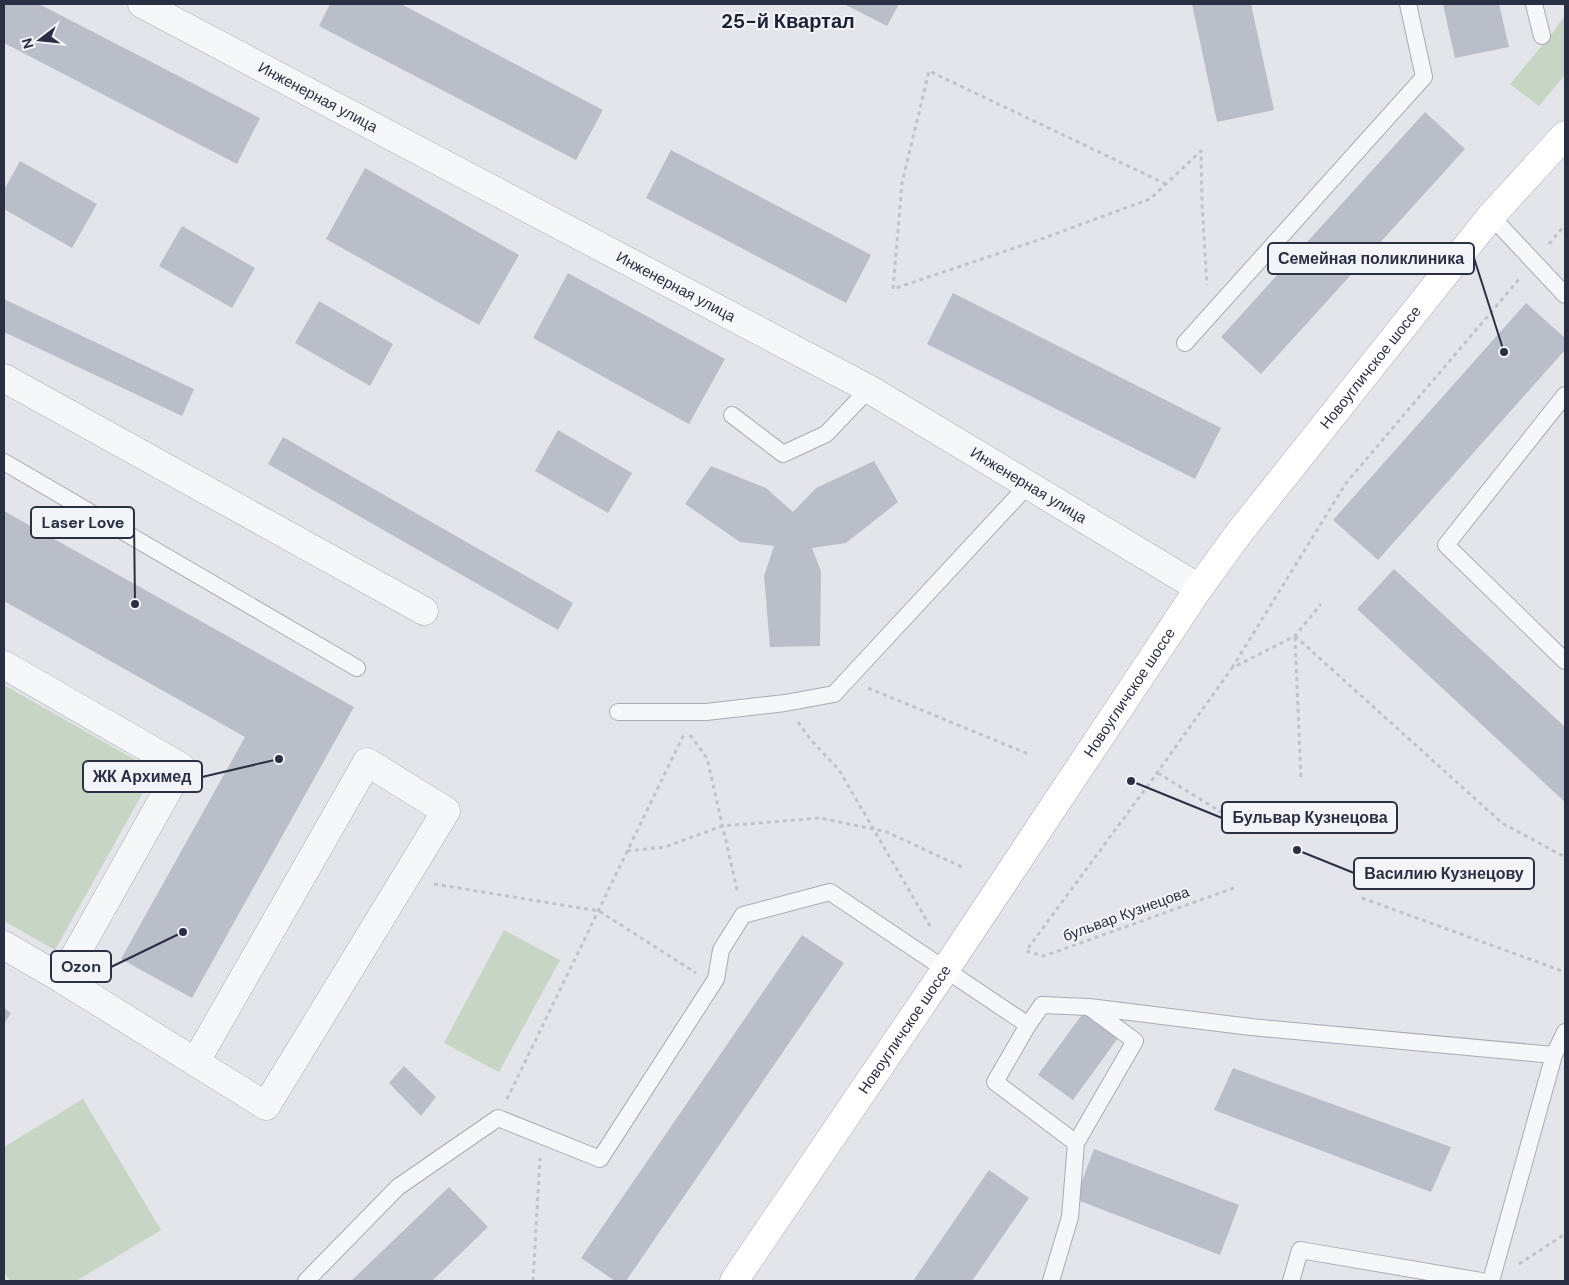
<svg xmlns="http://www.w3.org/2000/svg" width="1569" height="1285" font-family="'DM Sans',sans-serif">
<rect width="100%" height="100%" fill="#e3e5eb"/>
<!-- green -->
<path fill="#c6d5c4" d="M1565,15V75L1539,106L1510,84L1554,31Z
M4,685L155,771L55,950L4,921Z
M504,930L560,960L499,1072L444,1043Z
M83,1099L161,1230L76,1281H10L4,1272V1147Z"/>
<!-- building -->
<path fill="#babec9" d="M4,4H39L260,118L237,164L4,43Z
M330,4H401L603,110L576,160L319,26Z
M844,4H899L887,26Z
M1192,4H1251L1274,110L1217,122Z
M1443,4H1499L1509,47L1455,58Z
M1425,112L1465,149L1261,374L1221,337Z
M671,150L871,255L846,303L646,198Z
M20,161L97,204L72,248L4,209V190Z
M365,168L519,255L479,325L326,239Z
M182,226L255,268L232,308L159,266Z
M568,273L725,359L689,424L533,338Z
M953,293L1221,428L1195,479L927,344Z
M4,299L194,389L182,416L4,332Z
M319,301L393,344L370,386L295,343Z
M1526,303L1565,338V350L1378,560L1333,520Z
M558,430L632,473L608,513L535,471Z
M283,437L573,603L558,630L268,464Z
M874,461L898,502L846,543L812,548L821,571L820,646L770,647L764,576L774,546L740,542L685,504L711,466L766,488L793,512L816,488Z
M4,511L354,707L192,998L121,959L245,737L4,601Z
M1394,569L1565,727V802L1357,609Z
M802,935L844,963L626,1281H615L581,1258Z
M4,1008L11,1013L4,1024Z
M1083,1013L1118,1038L1073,1100L1038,1075Z
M404,1066L436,1097L421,1116L389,1083Z
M1233,1068L1451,1147L1431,1192L1214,1110Z
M1094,1149L1239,1205L1220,1255L1075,1199Z
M989,1170L1029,1198L972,1281H913Z
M449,1187L488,1227L432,1281H351Z"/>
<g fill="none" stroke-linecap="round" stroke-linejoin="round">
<!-- service casing -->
<g stroke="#a8abb6" stroke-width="18">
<path id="service" d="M1534,4L1542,36
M1491,216L1565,295
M1185,343L1424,77L1408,4
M1565,395L1446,545L1565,661
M732,415L783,454L826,434L869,389
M4,462L357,668
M618,712H706L785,703L834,694L1028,485
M1089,1007L1251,1027L1554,1055L1491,1281
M1028,1025L1042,1005L1089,1007L1135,1041L1076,1143
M1554,1055L1565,1032
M306,1281L398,1187L498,1118L600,1159L716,979L721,950L743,915L830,892L1028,1025L995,1082L1076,1143L1070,1217L1051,1281
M1291,1281L1300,1250L1481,1281"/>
</g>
<!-- minor casing -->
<g stroke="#a8abb6" stroke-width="29">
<g id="minor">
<path id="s1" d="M142,4L869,389L1199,588"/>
<path d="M4,378L424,611"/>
<path d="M4,665L181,767L62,979"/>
<path d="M4,945L62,979L266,1106L446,811L367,762L196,1061"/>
</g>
</g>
<!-- secondary casing -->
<g stroke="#a8abb6" stroke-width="29">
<g id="secondary">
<path id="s2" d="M734,1281L945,970L1199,588L1239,533L1491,216L1565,135"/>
</g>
</g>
<!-- path -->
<path stroke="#c1c3ca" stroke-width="3" stroke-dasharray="4 4" stroke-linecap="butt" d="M1166,184L929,71L902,183L893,289L1044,238L1150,199L1201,151L1202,204L1207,285
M1549,244L1565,225
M1295,636L1502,823L1565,857
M1295,637L1301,780
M1232,668L1346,483L1520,278
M868,688L1031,755
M798,722L811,740L839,770L930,926
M690,735L707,758L738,894
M1158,773L1234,820
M627,851L665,847L722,826L820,818L887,832L964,868
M434,884L599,911L696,973
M1234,888L1044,956L1026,951L1157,773L1232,668L1295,636L1321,604
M1362,898L1565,972
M507,1099L684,734
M1519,1264L1565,1234
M533,1281L540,1158"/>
<!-- service -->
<use href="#service" stroke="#f6f7f9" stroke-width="16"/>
<!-- minor -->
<use href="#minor" stroke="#f6f7f9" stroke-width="28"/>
<!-- secondary -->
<use href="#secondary" stroke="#fff" stroke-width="28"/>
</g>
<g text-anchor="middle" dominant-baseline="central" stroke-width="4" stroke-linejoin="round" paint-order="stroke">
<!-- street labels -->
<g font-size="15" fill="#2a3044" stroke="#f3f4f8">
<text stroke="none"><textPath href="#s1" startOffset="199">Инженерная улица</textPath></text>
<text stroke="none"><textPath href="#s1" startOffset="604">Инженерная улица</textPath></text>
<text stroke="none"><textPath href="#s2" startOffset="1114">Новоугличское шоссе</textPath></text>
<text stroke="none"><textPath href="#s1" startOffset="1009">Инженерная улица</textPath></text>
<text stroke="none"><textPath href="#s2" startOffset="709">Новоугличское шоссе</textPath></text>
<text transform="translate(1126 914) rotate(-20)">бульвар Кузнецова</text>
<text stroke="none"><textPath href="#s2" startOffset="304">Новоугличское шоссе</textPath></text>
</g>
<!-- district labels -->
<g font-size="20" font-weight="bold" fill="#1c2235" stroke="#f3f4f8">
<text x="788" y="21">25-й Квартал</text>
</g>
</g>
<!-- callouts -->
<path fill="none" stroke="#2a3044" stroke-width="2" d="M1504 352L1474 258M135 604L134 522M279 759L202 777M1131 781L1222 818M1297 850L1354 873M183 932L111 967"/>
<g fill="#2a3044" stroke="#f3f4f8" stroke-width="2">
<circle cx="1504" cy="352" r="5"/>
<circle cx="135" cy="604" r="5"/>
<circle cx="279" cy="759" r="5"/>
<circle cx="1131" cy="781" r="5"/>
<circle cx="1297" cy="850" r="5"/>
<circle cx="183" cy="932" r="5"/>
</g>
<g fill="#f3f4f8" stroke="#2a3044" stroke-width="2">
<rect x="1268" y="243" width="206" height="31" rx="5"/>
<rect x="31" y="507" width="103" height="31" rx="5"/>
<rect x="83" y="761" width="119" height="31" rx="5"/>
<rect x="1222" y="802" width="175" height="31" rx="5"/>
<rect x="1354" y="858" width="180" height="31" rx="5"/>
<rect x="51" y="951" width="60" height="31" rx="5"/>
</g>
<g font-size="16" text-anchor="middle" font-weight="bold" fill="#2a3044">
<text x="1371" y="264">Семейная поликлиника</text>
<text x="83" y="528">Laser Love</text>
<text x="142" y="782">ЖК Архимед</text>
<text x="1310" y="823">Бульвар Кузнецова</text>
<text x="1444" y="879">Василию Кузнецову</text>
<text x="81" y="972">Ozon</text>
</g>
<!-- border -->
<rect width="1569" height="1285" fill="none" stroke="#2a3044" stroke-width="10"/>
<!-- north arrow -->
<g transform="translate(40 40) rotate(254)" stroke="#f3f4f8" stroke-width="4" paint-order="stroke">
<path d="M0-4L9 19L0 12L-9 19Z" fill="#2a3044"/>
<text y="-8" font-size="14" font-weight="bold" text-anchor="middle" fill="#2a3044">N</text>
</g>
</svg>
